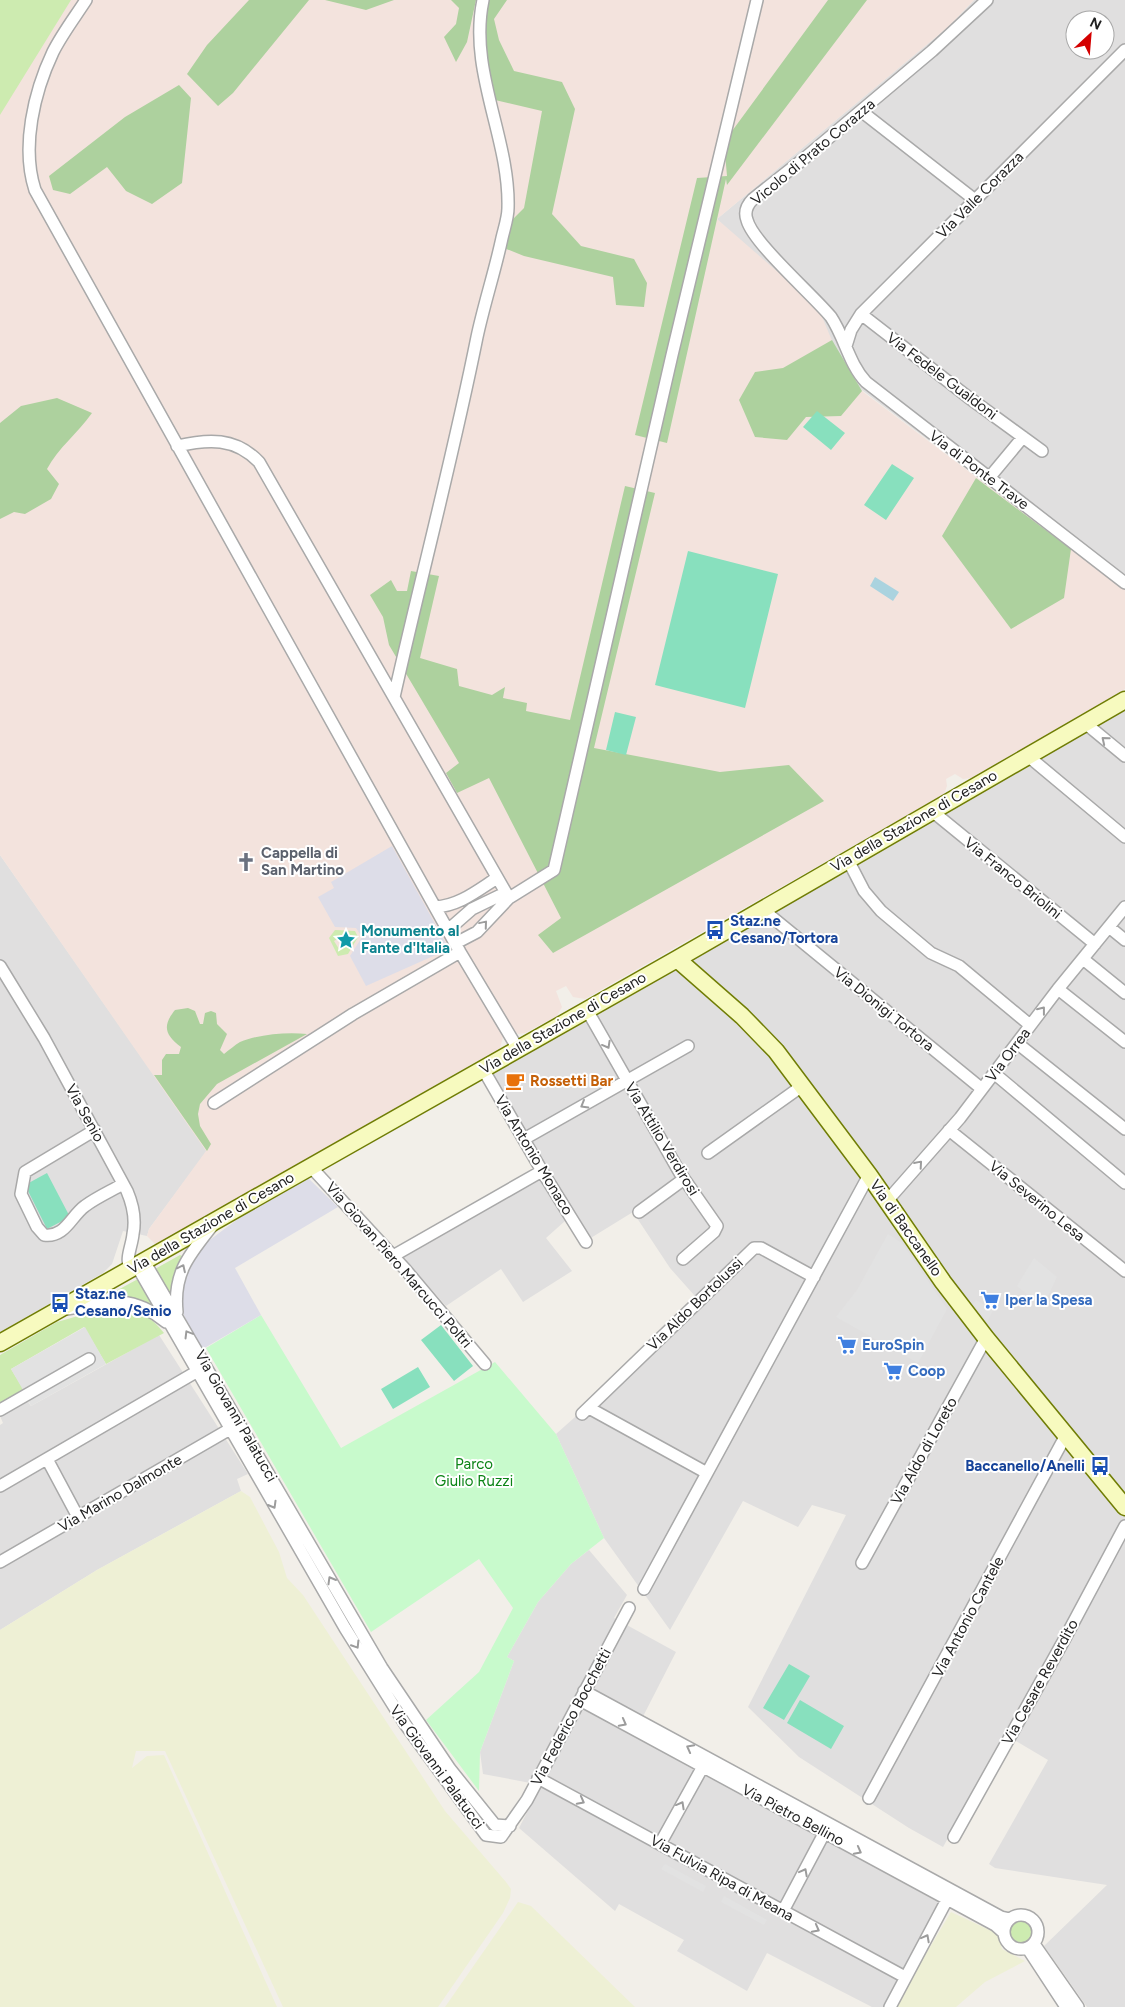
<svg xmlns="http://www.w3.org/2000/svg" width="1125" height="2007" font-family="Figtree,sans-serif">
<rect width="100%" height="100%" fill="#f2efe9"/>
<!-- residential -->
<path fill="#e0dfdf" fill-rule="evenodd" d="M974,0H1125V589L854,384L717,219L948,27ZM1075,20H1105V50H1075Z
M1125,709V2007H1087L1044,1946L1107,1885L995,1868L989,1864L1048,1760L1006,1735L943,1847L909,1828L799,1757L748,1707L846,1515L812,1505L798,1527L743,1501L670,1630L604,1538L556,1434L702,1304L670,1268L633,1212L581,1244L565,1221L546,1238L572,1271L523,1302L501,1269L446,1306L403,1257L548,1173L491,1072Z
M0,855L207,1151L149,1229L147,1236L123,1231L112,1264L103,1273L0,1332Z
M159,1335L248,1474L237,1479L241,1491L97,1570L0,1630V1425L3,1423L0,1416L27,1400L31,1406Z
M589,1550L627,1595L614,1618L676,1652L633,1736L940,1901L883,2007H872L767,1953L747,1991L677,1951L684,1940L619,1904L615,1911L519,1828L541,1785L483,1774L480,1752L514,1661L507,1657L538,1602L571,1564Z"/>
<!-- military -->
<path fill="#f3e3dd" d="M0,0H974L948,27L717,219L818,307L845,372L854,385L1125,589V689L971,778L963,779L955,774L946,779L947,786L944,794L585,999L573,997L566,986L556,991L562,1007L557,1016L525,1033L518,1034L513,1030L503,1037L500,1048L156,1245L147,1236L149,1229L206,1151L0,855Z"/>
<!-- farmland -->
<path fill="#eef0d5" d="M241,1491L250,1497L279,1552L287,1578L303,1595L445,1811L506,1882L511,1889L510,1898L503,1913L438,2007H283L165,1751H136L132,1768L147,1756L164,1755L277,2007H0V1630L97,1570Z
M518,1902L531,1906L635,2007H445Z
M951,1912L998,1934L1002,1949L1025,1961L985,1982L956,2007H894Z"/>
<!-- grass -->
<path fill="#cdebb0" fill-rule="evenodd" d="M0,0H71L0,115Z
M335,930L355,931L358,937L348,954L338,956L329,938ZM348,933L353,942L339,949L334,941Z
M180,1255L182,1256L174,1273L170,1296L155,1269Z
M138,1279H140L153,1306L134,1298L113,1296L114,1292Z
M110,1307C134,1306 150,1315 164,1333L106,1364L84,1327L11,1369L24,1390L0,1403V1355L57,1322Z
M1009 1932a12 12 0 1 1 24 0a12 12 0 1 1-24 0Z"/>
<!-- forest -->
<path fill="#add19e" d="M249,0H309L233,93L218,106L187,74L207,45Z
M325,0H394L366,10Z
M451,0H476L467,42L456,62L444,37L456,24L459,8Z
M487,0H507L494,19L499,40L514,71L562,82L575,109L552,214L581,246L634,259L647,283L644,307L616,305L613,277L524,256L504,248L513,219L524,208L542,111L495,100L485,81V9Z
M828,0H867L727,185L726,179L667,443L635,435L697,178L727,176L724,142Z
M179,85L191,98L182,183L152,204L126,191L107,167L70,194L53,190L49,176L125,117Z
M832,340L862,391L841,416L806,417L787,440L755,437L739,400L755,372L783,368Z
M57,398L92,413C78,433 58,448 47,469L59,484L51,499L25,514L14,512L0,519V423L21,406Z
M976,478L1071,549L1064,598L1011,629L942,536Z
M625,486L655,493L594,748L720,772L789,765L824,801L553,953L538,935L561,918L489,778L457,793L446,773L459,763L389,645L383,617L370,595L391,580L397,591H407L411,571L439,576L420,658L457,669L459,686L492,695L505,687L503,698L527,703L526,711L570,720Z
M188,1008L195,1011L200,1024H203L205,1013L211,1011L216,1013L217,1024L227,1034L220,1050L224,1054C229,1050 235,1045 240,1042C260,1034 287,1032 307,1034L217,1084L200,1104L198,1114L200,1126L211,1144L207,1151L154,1075H162V1060L166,1054H179L181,1047C165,1035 162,1026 175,1010Z"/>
<!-- park -->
<path fill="#c8facc" d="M261,1315L341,1448L495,1362L556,1434L604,1538L571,1564L538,1602L507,1657L514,1661L480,1752L479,1791L426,1720L479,1672L513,1608L479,1559L371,1632L206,1348Z"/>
<!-- pitch -->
<path fill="#88e0be" d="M817,411L845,433L831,450L803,427Z
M892,464L914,478L886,520L864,505Z
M688,551L778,574L745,708L655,685Z
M615,712L636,717L626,755L606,750Z
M47,1173L70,1217L47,1229L25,1185Z
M441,1325L473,1366L454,1381L421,1340Z
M418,1367L430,1387L393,1409L381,1389Z
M789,1664L810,1676L784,1720L763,1708Z
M800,1700L844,1726L831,1749L787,1723Z"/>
<!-- parking -->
<path fill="#e2e2e2" d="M888,1234L902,1243L947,1309L918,1363L836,1317L857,1290Z
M1034,1258L1057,1277L1043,1307L1017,1286Z
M976,1300L993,1310L987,1322L973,1304Z
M85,1327L106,1364L31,1406L28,1400L0,1416V1403L23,1390L11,1369Z
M665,1864L706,1886L703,1892L661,1869Z
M724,1896L767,1920L764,1925L721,1902Z"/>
<!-- plaza -->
<path fill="#dddde8" d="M392,846L449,949L366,986L350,956L362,937L356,928L335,927L318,897L334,888L331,882Z
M307,1177L338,1207L235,1268L261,1315L201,1350L181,1309L182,1275L186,1267L207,1242L246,1213Z"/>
<!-- water -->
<path fill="#aad3df" d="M875,577L899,592L893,601L870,586Z"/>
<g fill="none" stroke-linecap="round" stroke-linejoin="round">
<!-- street casing -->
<g stroke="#a9a9a9" stroke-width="14">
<path id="street" d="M86,0C75,17 62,34 53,52C34,92 21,147 35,190L460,952L518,1049
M987,0L932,51L806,157L753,199C747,205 744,212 747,220C753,243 813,295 831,317C845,338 849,364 866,382L1125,583
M861,111L975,200
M861,314L968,397L1042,451
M846,346L851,330L861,314L1125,50
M177,446C208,439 235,437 259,462L509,898
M989,478L1023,437
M394,697C421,577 453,457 477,337C484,304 495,271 502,238C504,229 508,218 508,208C510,138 468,71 483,0
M1085,723L1125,756
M1028,756L1125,837
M932,811L1095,944
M848,860L864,891L881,911L931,953L959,966L1030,1025
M435,907C459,906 478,890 497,878
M762,909L982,1089
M1109,927L1125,940
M448,930L472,909L505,893
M456,943L477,932L509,898L554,870L672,355L757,0
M1083,959L1125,993
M0,966L44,1038L127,1191C133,1205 136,1219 133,1234C132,1246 125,1258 130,1269
M1058,989L1125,1042
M587,1010L680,1173L717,1226L714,1232L683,1259
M1017,1043L1125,1129
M483,1069L542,1171L586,1242
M995,1074L1125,1183
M214,1103L353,1014L460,952
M95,1130L25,1172L21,1194L37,1227L44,1235C65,1238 71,1216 85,1206C97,1197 111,1191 123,1184
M949,1130L1125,1271
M524,1139L688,1046
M708,1153L802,1086
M311,1167L405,1269L485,1364
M887,1201L960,1118L1058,989L1125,907
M639,1212L684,1179
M393,1256L542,1171
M144,1261L382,1668L450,1769L495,1825L510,1826
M137,1266L345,1628L405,1724L486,1835L501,1837L527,1800L629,1608
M68,1309C108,1301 132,1294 166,1322
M177,1312C173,1273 189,1255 212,1226
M589,1408L707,1473
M0,1410L89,1359
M582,1414L754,1248H761L814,1277
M47,1459L78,1517
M0,1486L203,1368
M0,1562L237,1425
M862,1563L986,1338
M644,1589L869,1175
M584,1691L1001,1917L1010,1919
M580,1700L995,1925L1004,1933
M538,1778L905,1977
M869,1798L1066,1435
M954,1837L1063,1642L1125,1526
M660,1844L706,1761
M783,1911L827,1828
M1004 1932a17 17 0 1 1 34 0a17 17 0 1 1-34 0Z
M1034,1944L1078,2007
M1028,1949L1066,2007
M890,2007L950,1894"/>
</g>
<!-- secondary casing -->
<g stroke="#707d05" stroke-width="19">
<path id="secondary" d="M677,959L742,1016L776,1051L869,1175L943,1282L986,1338L1125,1507
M0,1343L677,959L1125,700"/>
</g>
<!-- street -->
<use href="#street" stroke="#fff" stroke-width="11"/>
<!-- secondary -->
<use href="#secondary" stroke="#f7fabf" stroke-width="16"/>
</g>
<!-- one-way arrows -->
<defs><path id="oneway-chevron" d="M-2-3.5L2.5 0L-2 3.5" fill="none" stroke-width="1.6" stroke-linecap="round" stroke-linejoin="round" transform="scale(1.25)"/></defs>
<g stroke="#9c9c9c">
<use href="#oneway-chevron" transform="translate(1105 740) rotate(-141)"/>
<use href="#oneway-chevron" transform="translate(484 924) rotate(-50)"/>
<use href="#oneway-chevron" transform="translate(1042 1010) rotate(-52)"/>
<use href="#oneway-chevron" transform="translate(607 1045) rotate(61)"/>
<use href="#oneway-chevron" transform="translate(584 1105) rotate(150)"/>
<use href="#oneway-chevron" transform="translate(919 1164) rotate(-49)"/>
<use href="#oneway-chevron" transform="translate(182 1268) rotate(-64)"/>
<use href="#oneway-chevron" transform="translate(188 1334) rotate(-121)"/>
<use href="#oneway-chevron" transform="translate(273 1505) rotate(60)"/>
<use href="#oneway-chevron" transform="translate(331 1580) rotate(-120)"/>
<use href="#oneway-chevron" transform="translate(356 1645) rotate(58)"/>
<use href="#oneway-chevron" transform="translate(623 1723) rotate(28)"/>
<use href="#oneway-chevron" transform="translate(690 1748) rotate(-152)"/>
<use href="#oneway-chevron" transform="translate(581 1801) rotate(28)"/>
<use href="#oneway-chevron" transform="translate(681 1805) rotate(-61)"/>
<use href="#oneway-chevron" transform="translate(858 1851) rotate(28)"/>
<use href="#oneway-chevron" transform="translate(804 1872) rotate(-62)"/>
<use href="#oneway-chevron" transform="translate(816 1929) rotate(28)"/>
<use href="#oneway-chevron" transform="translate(926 1938) rotate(-62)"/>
</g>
<!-- icons -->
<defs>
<g id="church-bare" transform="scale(1.5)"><path d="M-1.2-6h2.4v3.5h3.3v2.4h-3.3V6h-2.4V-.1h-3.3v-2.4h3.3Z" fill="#6b7280" stroke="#fff" stroke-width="2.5" paint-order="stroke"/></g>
<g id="bus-bare" transform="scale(1.5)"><path d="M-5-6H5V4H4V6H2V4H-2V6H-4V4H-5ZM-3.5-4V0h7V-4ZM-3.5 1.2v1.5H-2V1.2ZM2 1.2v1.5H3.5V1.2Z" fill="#1a4fb4" stroke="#fff" stroke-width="2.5" paint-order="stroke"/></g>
<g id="sight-bare" transform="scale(1.5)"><path d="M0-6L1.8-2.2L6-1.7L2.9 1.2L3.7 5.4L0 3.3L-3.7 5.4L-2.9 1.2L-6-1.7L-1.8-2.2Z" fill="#0f9aa8" stroke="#fff" stroke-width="2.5" paint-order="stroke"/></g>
<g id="cafe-bare" transform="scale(1.5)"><path d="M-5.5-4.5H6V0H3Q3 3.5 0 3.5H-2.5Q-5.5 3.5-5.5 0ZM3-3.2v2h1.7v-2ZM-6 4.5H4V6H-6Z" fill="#e8710a" stroke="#fff" stroke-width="2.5" paint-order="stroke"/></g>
<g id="supermarket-bare" transform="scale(1.5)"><path d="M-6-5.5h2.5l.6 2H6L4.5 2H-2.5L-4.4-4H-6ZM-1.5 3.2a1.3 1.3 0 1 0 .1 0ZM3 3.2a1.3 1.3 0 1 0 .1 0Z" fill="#3f7fe0" stroke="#fff" stroke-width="2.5" paint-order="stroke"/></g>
</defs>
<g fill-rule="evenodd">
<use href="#church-bare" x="246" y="862"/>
<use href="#bus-bare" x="715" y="930"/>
<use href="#sight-bare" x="346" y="940"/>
<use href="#cafe-bare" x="515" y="1081"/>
<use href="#supermarket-bare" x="990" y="1300"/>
<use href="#bus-bare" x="60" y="1303"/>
<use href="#supermarket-bare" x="847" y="1345"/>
<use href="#supermarket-bare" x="893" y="1371"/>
<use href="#bus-bare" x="1100" y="1466"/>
</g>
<g text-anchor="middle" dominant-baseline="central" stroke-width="4" stroke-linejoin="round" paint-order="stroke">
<!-- street labels -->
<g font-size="15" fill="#222" stroke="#fff">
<text transform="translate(813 152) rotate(-40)">Vicolo di Prato Corazza</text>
<text transform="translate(980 195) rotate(-45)">Via Valle Corazza</text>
<text transform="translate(942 376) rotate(37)">Via Fedele Gualdoni</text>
<text transform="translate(979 470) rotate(37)">Via di Ponte Trave</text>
<text transform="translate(914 821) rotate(-30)">Via della Stazione di Cesano</text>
<text transform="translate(1013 878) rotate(39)">Via Franco Briolini</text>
<text transform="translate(884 1009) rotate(39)">Via Dionigi Tortora</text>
<text transform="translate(563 1023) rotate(-30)">Via della Stazione di Cesano</text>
<text transform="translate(1008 1055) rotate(-53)">Via Orrea</text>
<text transform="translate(85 1113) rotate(61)">Via Senio</text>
<text transform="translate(662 1139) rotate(59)">Via Attilio Verdirosi</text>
<text transform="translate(534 1155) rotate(59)">Via Antonio Monaco</text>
<text transform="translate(1037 1201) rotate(39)">Via Severino Lesa</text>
<text transform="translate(211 1223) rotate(-30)">Via della Stazione di Cesano</text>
<text transform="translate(906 1228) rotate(55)">Via di Baccanello</text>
<text transform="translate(399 1265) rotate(49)">Via Giovan Piero Marcucci Poltri</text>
<text transform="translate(695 1304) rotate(-44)">Via Aldo Bortolussi</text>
<text transform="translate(236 1416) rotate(60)">Via Giovanni Palatucci</text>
<text transform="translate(924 1451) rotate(-61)">Via Aldo di Loreto</text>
<text transform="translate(120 1493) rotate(-30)">Via Marino Dalmonte</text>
<text transform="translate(968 1617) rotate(-62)">Via Antonio Cantele</text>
<text transform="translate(1040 1682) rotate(-61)">Via Cesare Reverdito</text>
<text transform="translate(571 1717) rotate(-62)">Via Federico Bocchetti</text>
<text transform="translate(437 1767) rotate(54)">Via Giovanni Palatucci</text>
<text transform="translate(793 1815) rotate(28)">Via Pietro Bellino</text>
<text transform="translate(722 1878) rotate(29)">Via Fulvia Ripa di Meana</text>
</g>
<!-- worship labels -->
<g font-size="15" font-weight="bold" fill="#5b616d" stroke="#fff" text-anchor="start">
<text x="261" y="853">Cappella di<tspan x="261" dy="17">San Martino</tspan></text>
</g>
<!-- transit labels -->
<g font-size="15" font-weight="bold" fill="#164399" stroke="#fff" text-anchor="start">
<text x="730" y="921">Staz.ne<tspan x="730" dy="17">Cesano/Tortora</tspan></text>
<text x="75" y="1294">Staz.ne<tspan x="75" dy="17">Cesano/Senio</tspan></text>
<text x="1085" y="1466" text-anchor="end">Baccanello/Anelli</text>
</g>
<!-- culture labels -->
<g font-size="15" font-weight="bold" fill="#0d838f" stroke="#fff" text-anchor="start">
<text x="361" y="931">Monumento al<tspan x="361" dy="17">Fante d'Italia</tspan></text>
</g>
<!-- food labels -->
<g font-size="15" font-weight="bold" fill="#c56008" stroke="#fff" text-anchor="start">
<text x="530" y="1081">Rossetti Bar</text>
</g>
<!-- shop labels -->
<g font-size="15" font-weight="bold" fill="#366cbe" stroke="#fff" text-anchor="start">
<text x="1005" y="1300">Iper la Spesa</text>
<text x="862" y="1345">EuroSpin</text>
<text x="908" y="1371">Coop</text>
</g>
<!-- park labels -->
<g font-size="15" fill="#0c8416" stroke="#fff">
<text x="474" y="1464">Parco<tspan x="474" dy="17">Giulio Ruzzi</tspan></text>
</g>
</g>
<!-- north arrow -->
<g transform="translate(1090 35) rotate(26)"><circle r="24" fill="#ffffff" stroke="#a7a7a7"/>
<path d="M0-4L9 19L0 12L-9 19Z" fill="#d40000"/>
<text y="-8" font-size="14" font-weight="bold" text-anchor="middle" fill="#222222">N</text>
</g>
</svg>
